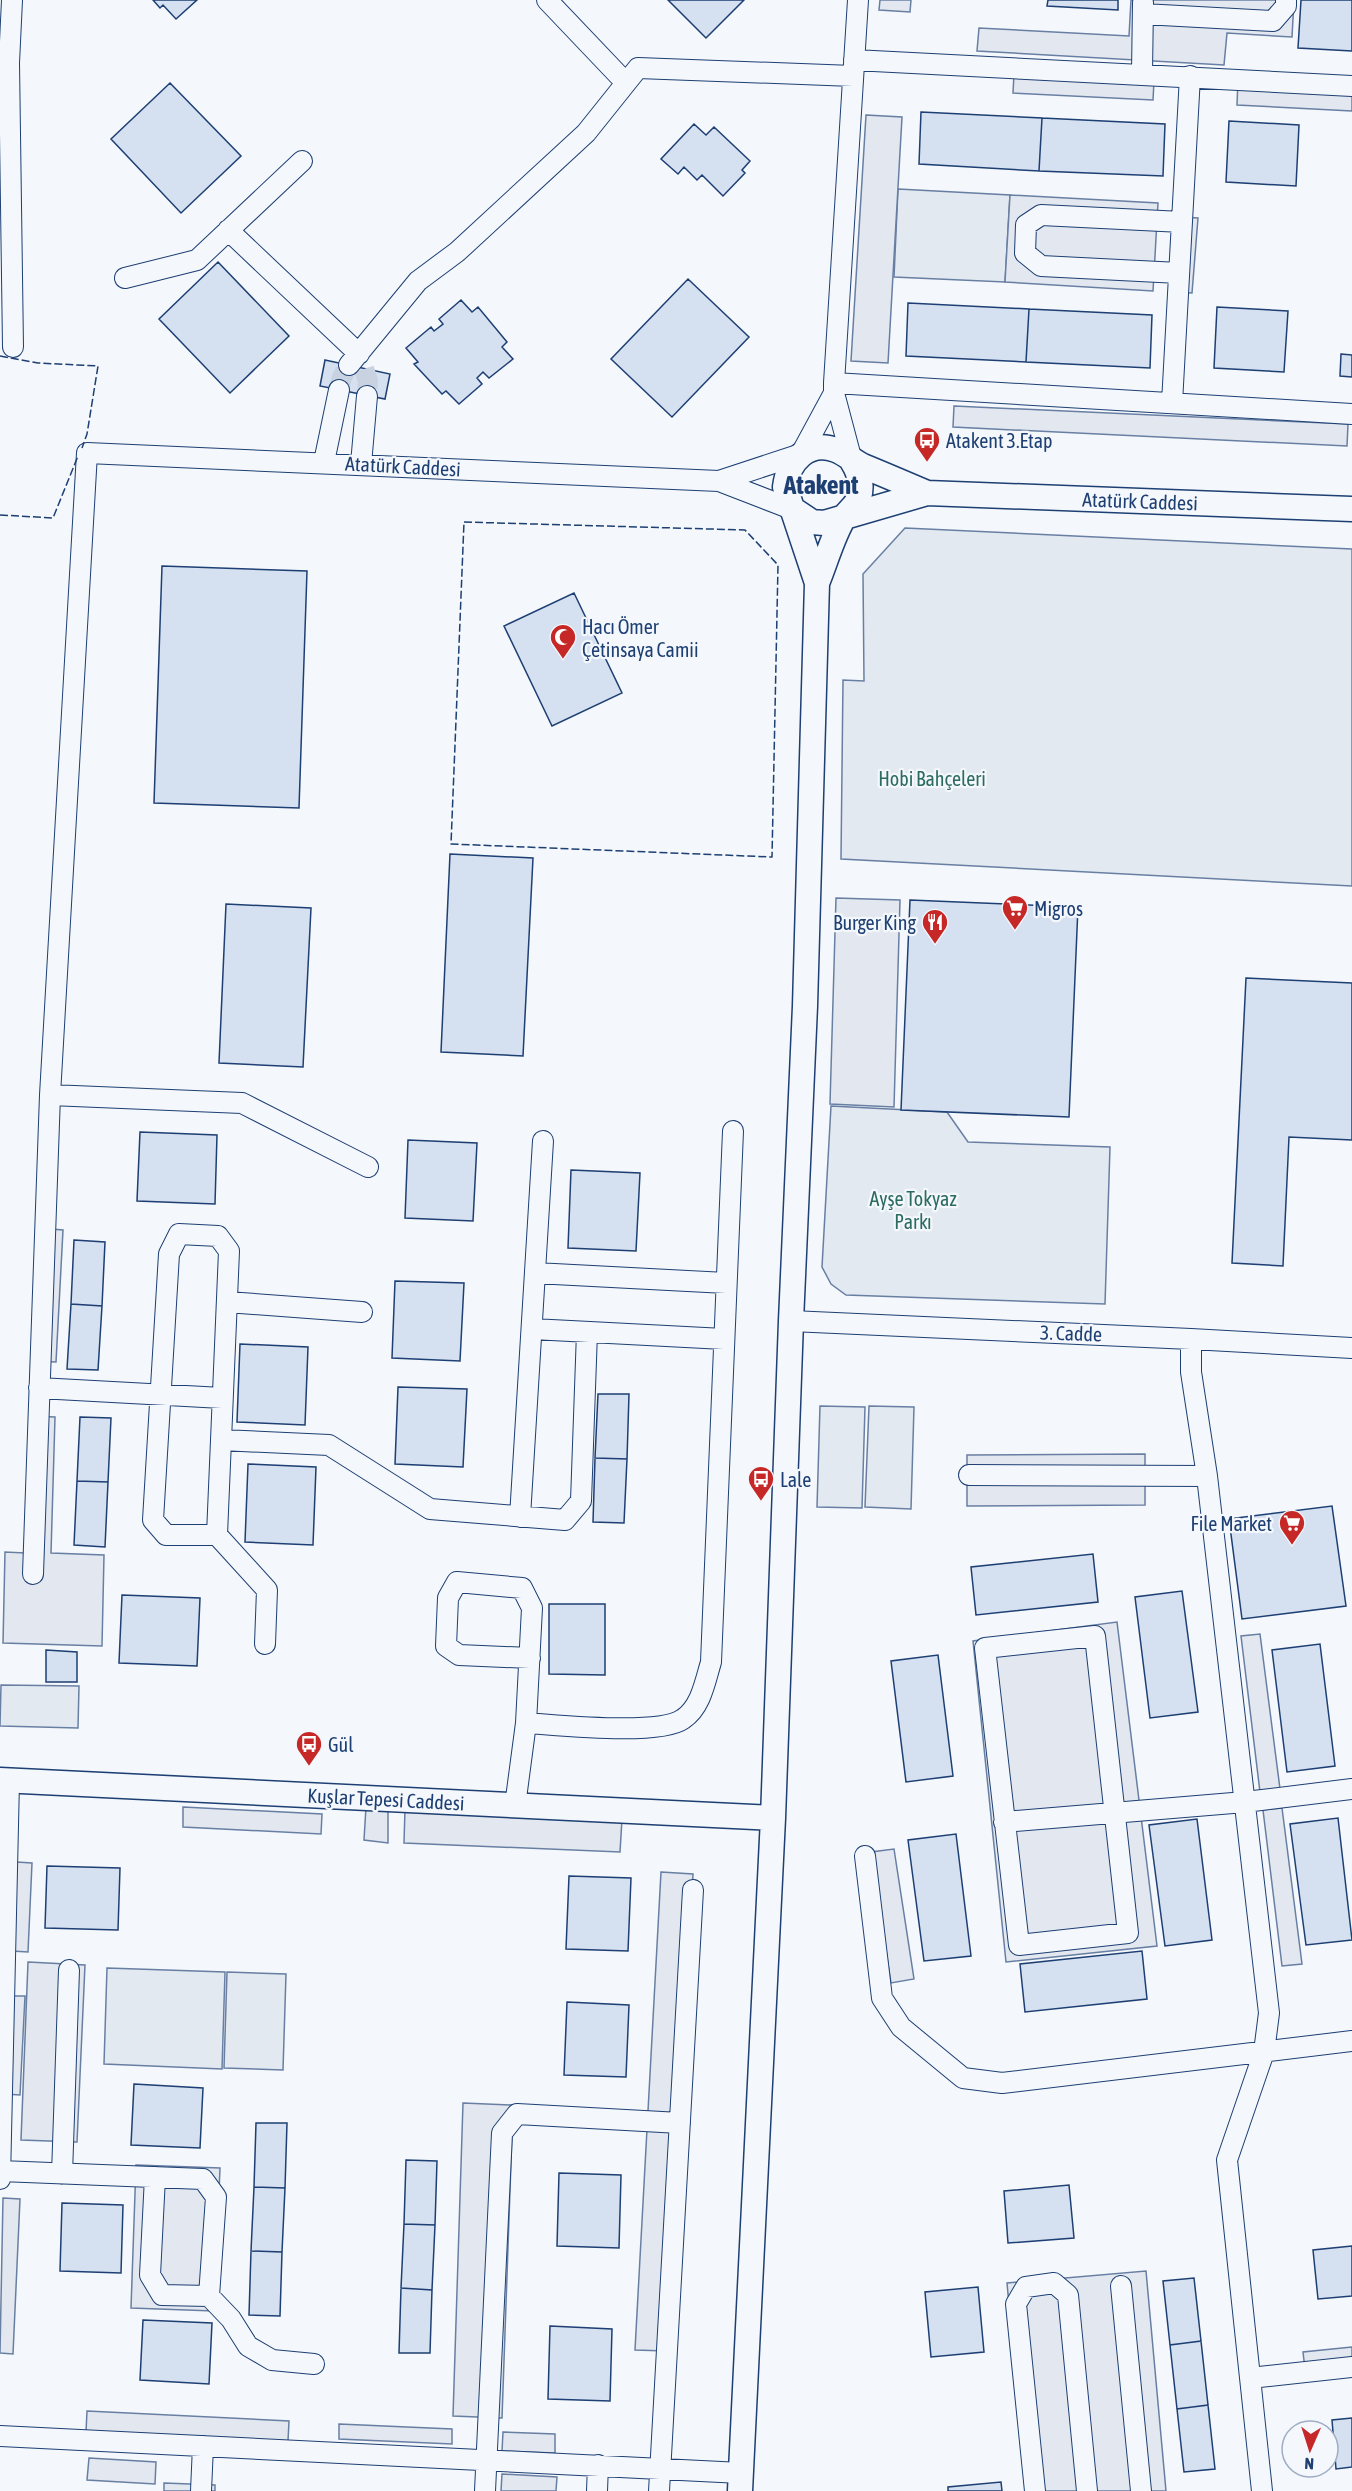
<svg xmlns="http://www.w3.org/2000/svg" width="1352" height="2491" font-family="'Asap Condensed',sans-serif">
<rect width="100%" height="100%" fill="#f4f7fb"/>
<!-- green -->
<path fill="#e3e9f0" stroke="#687fa3" stroke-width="1.5" d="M898,189L1010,195L1005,282L894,277Z
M905,528L1352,549V886L841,859L843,680L864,681L863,574Z
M831,1106L947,1112L968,1142L1110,1147L1105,1304L846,1295L831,1284L822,1267Z
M820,1406L865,1407L862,1508L817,1507Z
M869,1406L914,1407L911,1509L865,1507Z
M1,1685L79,1686L78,1728L0,1726Z
M107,1968L225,1972L222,2069L104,2064Z
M227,1972L286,1974L283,2070L224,2068Z"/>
<!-- parking -->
<path fill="#e3e8f0" stroke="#687fa3" stroke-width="1.5" d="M880,0H911L910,12L879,10Z
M1131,0H1294L1292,37L1227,33L1224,65L977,51L979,28L1129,36Z
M1014,74L1154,81L1153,100L1013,93Z
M1238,79L1352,86V111L1237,105Z
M866,115L902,117L888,363L851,361Z
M1010,195L1158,203L1153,291L1005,282Z
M1182,217L1198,218L1192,293L1176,292Z
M954,406L1348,424L1347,446L953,427Z
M836,898L900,900L894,1107L830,1104Z
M39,1228L63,1230L56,1362L32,1361Z
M30,1416L55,1417L51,1553L104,1555L102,1646L3,1643L5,1552L25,1553Z
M1145,1454V1505L967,1506V1455Z
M1117,1622L1157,1946L1006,1962L973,1641Z
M1260,1634L1280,1789L1260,1792L1241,1636Z
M183,1807L322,1814L321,1834L183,1827Z
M366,1807L388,1808V1843L364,1840Z
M1282,1808L1302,1964L1282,1966L1263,1810Z
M405,1809L622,1819L620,1852L404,1843Z
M894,1849L914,1979L891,1983L871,1852Z
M16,1862L32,1863L28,1952L12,1951Z
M661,1872L693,1874L666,2351L635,2350Z
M28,1962L85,1965L77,2142L21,2140Z
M10,1996H25L20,2095L5,2094Z
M463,2103L513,2105L502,2418L453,2416Z
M136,2165L220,2168L214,2311L131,2308Z
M3,2198L20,2199L13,2354L0,2353Z
M1146,2271L1166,2491H1026L1007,2283Z
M1352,2347V2364L1305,2369L1303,2352Z
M87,2411L289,2421L288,2441L86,2432Z
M339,2424L452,2429V2444L339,2439Z
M503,2432L555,2434V2453L502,2451Z
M89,2458L156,2462L155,2484L87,2480Z
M502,2474L557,2477L556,2491H501Z
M164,2483L215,2485V2491H164Z"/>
<!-- building -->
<path fill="#d5e0f0" stroke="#1d3f73" stroke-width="1.5" d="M153,0H197L176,19L163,5L160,8Z
M668,0H744L706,38Z
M1048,0H1118V10L1047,6Z
M1301,0H1352V51L1298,48Z
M170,83L241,156L181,213L111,139Z
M921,112L1042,118L1039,171L919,164Z
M1042,118L1165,124L1163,176L1039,171Z
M1229,121L1299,125L1296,186L1226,182Z
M694,124L706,135L714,127L750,161L742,170L745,173L723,196L702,175L697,180L684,167L678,174L661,159Z
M218,262L289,336L230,393L159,319Z
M688,279L749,337L672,417L611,359Z
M461,300L472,312L478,307L507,342L502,347L513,359L489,378L483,372L477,378L482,384L459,404L446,391L442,394L414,364L418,362L406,348L431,327L434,331L443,324L439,319Z
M908,303L1029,309L1026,362L906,356Z
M1217,307L1288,311L1284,372L1214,368Z
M1029,309L1152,315L1150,368L1026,362Z
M1341,354L1352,355V377L1340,376Z
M325,360L390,374L385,399L320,386Z
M162,566L307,571L299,808L154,803Z
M574,593L622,693L552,726L504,626Z
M450,854L533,858L523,1056L441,1052Z
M910,900L1078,907L1069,1117L901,1110Z
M226,904L311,908L303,1067L219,1063Z
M1246,978L1352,983V1140L1289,1137L1283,1266L1232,1263Z
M140,1132L217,1135L215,1204L137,1201Z
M408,1140L477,1143L473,1221L405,1218Z
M571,1170L640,1173L636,1251L568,1248Z
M74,1240L105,1242L102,1306L71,1304Z
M395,1281L464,1283L460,1361L392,1358Z
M71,1304L102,1306L98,1370L67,1369Z
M240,1344L308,1347L305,1425L237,1422Z
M398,1387L467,1389L463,1467L395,1464Z
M598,1394H629L627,1459L595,1458Z
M80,1417L111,1418L108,1482L77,1481Z
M595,1458L627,1459L624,1523L593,1522Z
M248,1464L316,1467L313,1545L245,1542Z
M77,1481L108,1482L105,1547L74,1545Z
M1332,1506L1346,1606L1242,1619L1229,1519Z
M1093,1554L1098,1602L976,1615L971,1567Z
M1182,1591L1198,1712L1150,1718L1135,1597Z
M122,1595L200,1598L197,1666L119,1663Z
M549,1604H605V1675L549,1674Z
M1320,1644L1335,1766L1287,1772L1272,1650Z
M46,1650L77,1652V1682H46Z
M938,1655L953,1776L906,1782L891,1661Z
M1338,1818L1352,1940L1306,1945L1290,1824Z
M1197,1819L1212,1940L1165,1946L1149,1825Z
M956,1834L971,1956L924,1961L908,1840Z
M47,1866L120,1868L118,1930L45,1928Z
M569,1876L631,1878L628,1951L566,1949Z
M1142,1951L1147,1999L1025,2012L1020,1964Z
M567,2002L629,2005L626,2077L564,2075Z
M134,2084L203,2088L200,2148L131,2145Z
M256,2123H287L285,2188L254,2187Z
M406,2160L437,2161L435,2225L404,2224Z
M559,2173L621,2175L619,2248L557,2246Z
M1069,2185L1074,2238L1008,2243L1004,2191Z
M254,2187L285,2188L282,2252L251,2251Z
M62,2203L123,2205L121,2273L60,2271Z
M404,2224L435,2225L432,2290L401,2288Z
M1352,2246V2296L1318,2299L1313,2250Z
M251,2251L282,2252L280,2316L249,2315Z
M1194,2278L1201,2341L1170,2345L1163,2281Z
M978,2287L984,2352L931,2357L925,2292Z
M401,2288L432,2290L430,2353H399Z
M143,2320L212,2323L209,2384L140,2380Z
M550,2326L612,2329L610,2401L548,2399Z
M1201,2341L1208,2405L1177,2409L1170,2345Z
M1208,2405L1215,2469L1184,2472L1177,2409Z
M1352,2418V2467L1336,2469L1332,2420Z
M1001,2482L1002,2491H948V2487Z"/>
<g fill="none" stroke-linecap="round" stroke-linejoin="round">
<!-- minor-tunnel -->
<path stroke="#c9d2e0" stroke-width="20" stroke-dasharray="20 10" stroke-linecap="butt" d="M364,369L368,381L367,396
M339,390L342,377L349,365"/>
<!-- minor casing -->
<g stroke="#1d3f73" stroke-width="22">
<path id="minor" d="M12,0L9,63L13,347
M547,0L626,83
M1143,14L1273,21L1286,6V0
M854,60L1352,86
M1142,73L1143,3
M228,230L359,354
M1179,273L1041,266L1025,253L1026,225L1041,215L1182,222
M125,278L197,260L302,161
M349,365L418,281L457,252L586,133L638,68L853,76
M834,383L1352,414
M1172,403L1190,76
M852,461L834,393V383L858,0
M324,462L339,390
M361,464L367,396
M719,481L801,454L834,393
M50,1095L242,1103L368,1167
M535,1273L726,1283
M227,1302L362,1312
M791,1321L1191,1339L1352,1348
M532,1329L724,1339
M1191,1339V1372L1207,1476L1269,2013L1264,2052L1227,2160L1262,2491
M39,1388L222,1398
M221,1440L329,1445L430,1509L565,1520L581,1501L587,1332
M969,1475L1207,1476
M520,1517L543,1141
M217,1535H166L153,1520L169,1254L179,1234L218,1236L229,1251L217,1535L267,1590L265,1644
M33,1574L50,1095L87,453L719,481L794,510
M1095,1636L1128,1933L1019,1945L985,1648Z
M526,1723C559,1725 659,1736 683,1719C701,1707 705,1682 711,1662L733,1131
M515,1806L526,1723L532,1608L522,1588L457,1582L448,1598L446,1646L459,1655L530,1658
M1004,1822L1245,1802L1352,1789
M865,1856L882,1998L901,2027L963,2078L1002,2083L1352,2041
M0,2171L203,2179L216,2197L209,2296L162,2295L150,2275L155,2177
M62,2174L69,1970
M0,2179L9,1781
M1121,2286L1141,2491
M209,2296L231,2319L248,2346L272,2360L314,2364
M1250,2378L1352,2367
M0,2436L741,2473
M201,2491L203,2446
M485,2491L502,2133L517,2114L680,2123
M597,2491L598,2465
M659,2491L693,1890
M1035,2491L1016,2304L1026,2287L1054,2283L1068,2295L1087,2491"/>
</g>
<!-- tertiary casing -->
<g stroke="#1d3f73" stroke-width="27">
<path id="tertiary" d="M794,510L812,522L824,523L927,493L1352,509
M817,583C825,564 834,532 845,516C850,509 856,506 859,497C863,484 859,472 852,461
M0,1780L773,1818
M740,2491L773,1818L791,1321L805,1006L817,583L785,487C788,462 808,439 836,450C846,454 853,461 863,466C885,475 906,484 927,493"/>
</g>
<!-- minor -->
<use href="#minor" stroke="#f4f7fb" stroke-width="20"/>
<!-- tertiary -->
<use href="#tertiary" stroke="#f4f7fb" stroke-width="24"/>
<!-- fence -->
<path stroke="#1d3f73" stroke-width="1.5" stroke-dasharray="8 3" stroke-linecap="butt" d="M0,356L38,363L98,366L87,434L82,448
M0,515L53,518L78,456
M464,522L745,530L778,565L772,857L451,844Z"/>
</g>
<!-- icons -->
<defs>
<g id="bus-pin" transform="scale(1.35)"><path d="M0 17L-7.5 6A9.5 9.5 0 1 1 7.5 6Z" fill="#c62828" stroke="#f4f7fb"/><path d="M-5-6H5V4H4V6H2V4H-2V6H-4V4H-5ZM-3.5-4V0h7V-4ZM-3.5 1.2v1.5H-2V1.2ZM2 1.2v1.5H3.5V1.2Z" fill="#fff"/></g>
<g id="mosque-pin" transform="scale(1.35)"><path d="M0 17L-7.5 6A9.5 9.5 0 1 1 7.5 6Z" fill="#c62828" stroke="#f4f7fb"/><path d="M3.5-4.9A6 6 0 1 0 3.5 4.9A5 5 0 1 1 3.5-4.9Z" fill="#fff"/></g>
<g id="supermarket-pin" transform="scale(1.35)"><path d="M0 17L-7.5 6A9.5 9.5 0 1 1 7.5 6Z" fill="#c62828" stroke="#f4f7fb"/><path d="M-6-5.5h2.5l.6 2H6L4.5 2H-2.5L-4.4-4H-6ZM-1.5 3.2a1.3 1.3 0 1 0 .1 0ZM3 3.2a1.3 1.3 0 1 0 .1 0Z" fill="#fff"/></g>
<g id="restaurant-pin" transform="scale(1.35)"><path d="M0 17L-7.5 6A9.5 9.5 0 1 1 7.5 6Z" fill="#c62828" stroke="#f4f7fb"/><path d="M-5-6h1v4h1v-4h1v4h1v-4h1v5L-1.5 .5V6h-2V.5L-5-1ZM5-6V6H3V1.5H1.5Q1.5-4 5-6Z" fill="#fff"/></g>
</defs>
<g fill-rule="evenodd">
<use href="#bus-pin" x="927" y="440"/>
<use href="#mosque-pin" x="563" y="637"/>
<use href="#supermarket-pin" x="1015" y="908"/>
<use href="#restaurant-pin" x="935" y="922"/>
<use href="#bus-pin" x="761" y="1479"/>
<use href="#supermarket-pin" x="1292" y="1523"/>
<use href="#bus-pin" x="309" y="1744"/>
</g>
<g text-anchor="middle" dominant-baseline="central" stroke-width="4.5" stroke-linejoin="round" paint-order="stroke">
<!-- poi labels -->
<g font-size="20" fill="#1d3f73" stroke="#f4f7fb" text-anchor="start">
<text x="946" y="440">Atakent 3.Etap</text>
<text x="582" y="626">Hacı Ömer<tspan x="582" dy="23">Çetinsaya Camii</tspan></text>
<text x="1034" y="908">Migros</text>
<text x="916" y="922" text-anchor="end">Burger King</text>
<text x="780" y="1479">Lale</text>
<text x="1272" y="1523" text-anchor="end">File Market</text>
<text x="328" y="1744">Gül</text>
</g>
<!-- street labels -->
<g font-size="20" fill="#1d3f73" stroke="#f4f7fb">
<text transform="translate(403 466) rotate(3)">Atatürk Caddesi</text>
<text transform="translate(1140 501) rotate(2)">Atatürk Caddesi</text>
<text transform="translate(1071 1333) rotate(2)">3. Cadde</text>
<text transform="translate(386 1799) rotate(3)">Kuşlar Tepesi Caddesi</text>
</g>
<!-- park labels -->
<g font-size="20" fill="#2c6c60" stroke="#f4f7fb">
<text x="932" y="778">Hobi Bahçeleri</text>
<text x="913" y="1198">Ayşe Tokyaz<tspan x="913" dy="23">Parkı</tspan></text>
</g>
<!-- district labels -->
<g font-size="26" font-weight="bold" fill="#1d3f73" stroke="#f4f7fb">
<text x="821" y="485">Atakent</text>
</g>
</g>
<!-- north arrow -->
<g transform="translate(1310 2449) rotate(183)"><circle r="28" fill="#f4f7fb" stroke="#9eadc5" stroke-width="1.5"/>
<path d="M0-4.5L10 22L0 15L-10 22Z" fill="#c62828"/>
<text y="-9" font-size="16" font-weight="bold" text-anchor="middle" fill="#1d3f73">N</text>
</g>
</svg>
